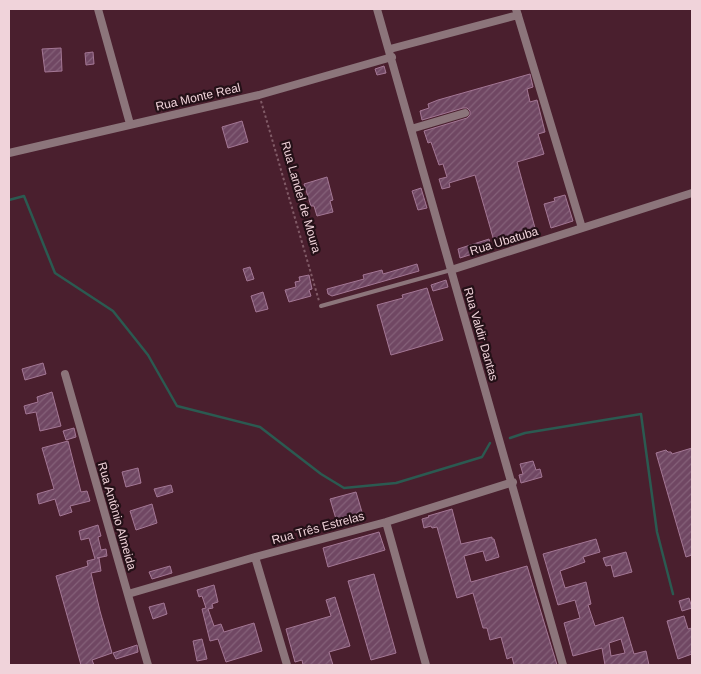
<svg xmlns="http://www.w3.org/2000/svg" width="701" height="674" font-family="Helvetica,sans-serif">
<defs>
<pattern id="building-hatch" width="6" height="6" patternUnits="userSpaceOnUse" patternTransform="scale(1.25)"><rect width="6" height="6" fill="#704763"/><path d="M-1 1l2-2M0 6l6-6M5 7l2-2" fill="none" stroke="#856179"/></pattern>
</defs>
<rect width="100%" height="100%" fill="#4a1f2e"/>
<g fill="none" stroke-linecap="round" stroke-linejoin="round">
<!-- stream -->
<path stroke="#2b5a51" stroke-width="2.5" d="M9,200L24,196L55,273L113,311L148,355L177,406L260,427L321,474L344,488L396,483L482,457L490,443
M510,438L525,433L641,414L657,532L673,594"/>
</g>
<!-- building -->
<path fill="url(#building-hatch)" stroke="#a47795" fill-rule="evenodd" d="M61,48L62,71L45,72L42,49Z
M93,52L94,64L86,65L85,53Z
M384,66L386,73L377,75L375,69Z
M530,74L533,87L527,89L530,102L537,100L545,132L538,134L544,154L517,162L535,228L494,241L475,175L449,183L450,187L442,189L439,179L447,177L443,164L439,165L431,142L428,143L424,131L467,118L470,115V111L467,108H463L422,120L420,111L429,108L428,104L438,100Z
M242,121L248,142L228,148L222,127Z
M327,177L333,200L330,201L333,212L317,216L314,206H311L304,184Z
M421,188L427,208L418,210L412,191Z
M565,195L573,221L551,228L544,204L555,201L554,198Z
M489,239L491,248L460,258L458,249Z
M417,264L419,271L332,296L328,294L327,289L364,279L363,275L382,270L383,274Z
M250,267L254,279L247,281L243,269Z
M309,275L312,289L309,290L311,296L289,302L285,290L296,287L295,282L300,281L299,277Z
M446,280L448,287L433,291L431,285Z
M427,288L443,340L391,355L377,305L403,298L402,295Z
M263,292L268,309L256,312L251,296Z
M43,363L46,374L25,380L22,369Z
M52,392L61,426L40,431L36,412L26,414L24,406L38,402L37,397Z
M74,428L76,437L66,440L63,431Z
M68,441L81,492L87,491L90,501L70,506L72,512L60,516L55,499L39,504L37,494L54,489L42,448Z
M692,448V555L686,557L656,453L666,450L668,452H671L672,454Z
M533,461L536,470L540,469L542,477L521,483L519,475L523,474L520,464Z
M138,468L141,483L126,487L122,472Z
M171,485L173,492L157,497L154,489Z
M356,492L362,512L336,519L330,499Z
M152,504L157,523L136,530L130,511Z
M452,509L461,544L492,537V539H494L499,557L486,561L483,551L464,556L471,582L527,566L557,665H514L512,657L507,659L501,637L490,640L487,628H483L473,593L457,598L437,527L432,528L431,526L424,528L422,519L429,517L428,516Z
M98,525L101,536L98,537L101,550L106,549L107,556L97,558H99L101,571L91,573L100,611L112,653L92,660L94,665H81L56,576L88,566L87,561L95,559L89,538L81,540L79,531Z
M379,532L385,550L328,567L323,548Z
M596,539L600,552L583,557L585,562L560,571L565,588L586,582L591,604L588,605L595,626L623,617L634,654L646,651L649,665H605L602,648L573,656L564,623L580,618L575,600L558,605L543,554ZM621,639L625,653L611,656L609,643Z
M626,552L632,572L614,577L611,565L606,566L603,558Z
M170,566L172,573L152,579L149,572Z
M374,574L396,653L371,660L348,581Z
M214,585L218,602L212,604L213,608L208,609L214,626L221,624L224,632L254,623L262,651L226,662L218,639L210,641L202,609L206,608L202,596L199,597L197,590Z
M335,597L350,646L329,652L333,665H303L302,660L295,662L286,629L331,616L326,600Z
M689,598L692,608L682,611L679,601Z
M164,603L167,614L153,619L149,607Z
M684,616L688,629L692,628V654L678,659L667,621Z
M202,639L207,659L197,661L193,641Z
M137,645L138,652L116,659L113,653Z"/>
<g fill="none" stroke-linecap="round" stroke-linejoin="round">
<!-- path -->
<path stroke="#815b67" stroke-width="2" stroke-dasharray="2.5 2.5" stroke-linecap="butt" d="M261,101L319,301"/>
<!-- lane -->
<path stroke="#8c757b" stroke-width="4" d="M321,306L451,270"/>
<!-- street -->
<path stroke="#8c757b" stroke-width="8" d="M98,9L130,124
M377,9L563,665
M516,9L582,228
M390,49L518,15
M411,129L465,113
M9,153L259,95L392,57
M451,270L692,193
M65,374L148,665
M386,522L426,665
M255,557L287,665
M128,594L255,557L386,522L513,482"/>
</g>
<g text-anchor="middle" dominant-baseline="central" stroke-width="4.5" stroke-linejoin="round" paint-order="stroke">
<!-- street labels -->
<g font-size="12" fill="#f0d3da" stroke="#241017">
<text transform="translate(198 97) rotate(-13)">Rua Monte Real</text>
<text transform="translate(301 197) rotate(74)">Rua Landel de Moura</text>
<text transform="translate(504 241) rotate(-17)">Rua Ubatuba</text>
<text transform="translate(481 334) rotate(74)">Rua Valdir Dantas</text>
<text transform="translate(117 516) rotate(74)">Rua Antônio Almeida</text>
<text transform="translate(318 528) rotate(-15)">Rua Três Estrelas</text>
</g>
</g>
<!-- border -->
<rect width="701" height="674" fill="none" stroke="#f0d3da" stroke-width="20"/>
</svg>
